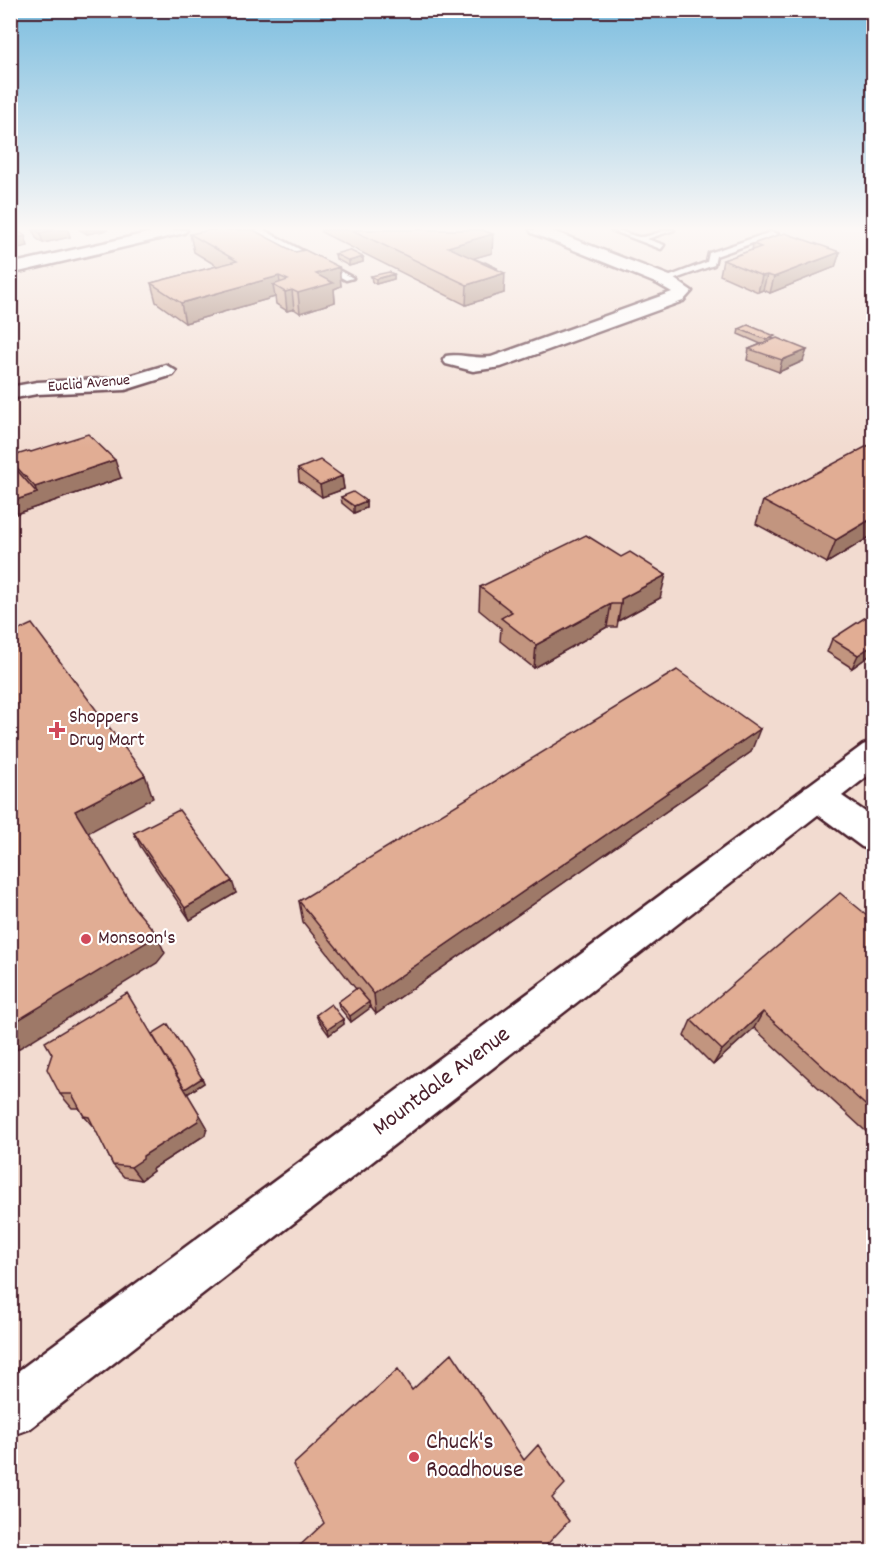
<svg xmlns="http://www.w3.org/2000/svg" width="884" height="1562" font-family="Dekko,sans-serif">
<rect width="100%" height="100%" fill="#f9efea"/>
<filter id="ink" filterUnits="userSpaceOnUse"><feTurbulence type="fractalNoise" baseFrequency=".0167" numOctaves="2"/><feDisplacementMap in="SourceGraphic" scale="12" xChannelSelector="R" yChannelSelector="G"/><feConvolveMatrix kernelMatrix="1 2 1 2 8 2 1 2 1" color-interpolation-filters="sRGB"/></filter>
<g filter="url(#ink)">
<!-- built -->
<path fill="#f2dbd0" d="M169,230H873V1551H11L10,266Z"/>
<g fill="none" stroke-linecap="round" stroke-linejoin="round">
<!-- lane casing -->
<g stroke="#4a1f2b" stroke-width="5">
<path id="lane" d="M255,230H264L353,278L346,280Z
M611,230C622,229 630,236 640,237C651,237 662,229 674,230L647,239L664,245L661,249Z
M771,232L778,234L716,256L714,265L667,282L660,280L707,262L709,253Z"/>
</g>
<!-- street casing -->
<g stroke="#4a1f2b" stroke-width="5">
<path id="street" d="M530,230H550L670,276L692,291L683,301L501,367L473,371L446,364L443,360L446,356C457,353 476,359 491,357L672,292L658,284L532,233Z
M166,365L176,371L173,375L125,390L37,394L10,399V387L37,382L123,378Z
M817,783L829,787L874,818V851L862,847L805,805L800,796L805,787Z"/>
</g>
<!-- secondary casing -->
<g stroke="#4a1f2b" stroke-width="5">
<path id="secondary" d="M161,230H187L184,233L10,274V264Z
M874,741V771L29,1429L10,1436V1377L863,745Z"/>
</g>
<!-- lane -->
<use href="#lane" fill="#fff" fill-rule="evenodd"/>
<!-- street -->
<use href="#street" fill="#fff" fill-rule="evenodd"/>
<!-- secondary -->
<use href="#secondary" fill="#fff" fill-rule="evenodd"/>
</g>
<!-- wall -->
<path fill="#c2957f" stroke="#4a1f2b" stroke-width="1.5" d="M33,230H68L70,237L43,243L36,238Z
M80,230H108L87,234Z
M321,230H482L492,253L473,258L497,268L504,293L466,305L321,232Z
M190,234L295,252L339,267L341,286L334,289L335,302L300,313L294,309L287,311L276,304L275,297L185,323L156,302L151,283L217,266L194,252Z
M753,244L840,252L835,267L770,293L763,290L758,292L720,275L723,260L752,250Z
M335,254L363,257V262L349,266L336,259Z
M394,274V279L376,284L372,282L371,276Z
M739,329L774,339L803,361L779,372L747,360L749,349L761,344L738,334Z
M31,452L121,478L10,516L12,468L10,464V457Z
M298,469L342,476L344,489L322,497L299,481Z
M341,497L366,501V508L354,513L342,503Z
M763,501L873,535L827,563L756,524Z
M480,587L660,598L618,621L617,627H607L534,668L500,641L501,628L479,610Z
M832,639L873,653L852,668L827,652Z
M751,752L376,1014L369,1005L370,1008L351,1022L339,1007L338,1002L356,989L303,922L299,901Z
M134,833L236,893L190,920L140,846Z
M873,920V1138L754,1028L713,1065L684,1036L691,1020Z
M316,1015L343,1019L344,1024L329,1035L318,1020Z
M152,1034L202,1078L204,1083L187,1094L207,1127L205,1135L152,1169L153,1171L141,1180L124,1177L113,1165L96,1130L84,1116L79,1108H72L60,1094Z"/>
<!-- shaded-wall -->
<path fill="#9e7968" stroke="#4a1f2b" stroke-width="1.5" d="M56,230H68L70,237L43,243L40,233Z
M86,230H108L87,234Z
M493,234L492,253L447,266L448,247Z
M25,236L28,246L10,250V240Z
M840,252L835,267L770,293L774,277Z
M363,257V262L349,266V261Z
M339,267L341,286L334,289L335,302L300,313L298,293L316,274Z
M505,273L504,293L466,305L467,285Z
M394,274V279L376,284V279Z
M767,275L763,290L758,292L762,276Z
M279,276L281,289L273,285L275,297L185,323L181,303Z
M292,290L294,309L287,311L285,292Z
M10,316L15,330L10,331Z
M807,350L803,361L779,372L782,360Z
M115,460L121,478L10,516V502L37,493L35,487Z
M342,476L344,489L322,497L320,485Z
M366,501V508L354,513V506Z
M873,518V535L827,563L836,540Z
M666,575L660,598L618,621L621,604V599Z
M611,604L607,627L534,668L536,645Z
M873,645V653L852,668L858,655Z
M760,729L751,752L376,1014L374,994Z
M145,775L153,798L86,834L75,811Z
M232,881L236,893L190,920L185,908Z
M155,932L165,953L157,963L10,1054V1025Z
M369,1002L370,1008L351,1022L350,1016Z
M763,1012L754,1028L713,1065L722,1050Z
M343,1019L344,1024L329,1035L328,1029Z
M202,1078L204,1083L187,1094L184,1089Z
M199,1113L207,1127L205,1135L152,1169L153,1171L141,1180L131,1167L143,1156Z"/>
<!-- building -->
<path fill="#e1ad94" stroke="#4a1f2b" stroke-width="1.5" d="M17,230L25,236L10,240V232Z
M35,230H56L40,233Z
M209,230H253L295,252L305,250L339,267L316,274L333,283L298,293L292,290L285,292L273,285L288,280L279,276L181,303L151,283L237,261L190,234Z
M352,230H482L493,234L448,247L505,273L467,285Z
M785,233L840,252L774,277L767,275L762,276L723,260L761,247L753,244Z
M349,250L363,257L349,261L335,254Z
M485,262L497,268L495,269L482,263Z
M389,272L394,274L376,279L371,276Z
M748,325L775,336L767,340L739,329Z
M777,338L807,350L782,360L749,349Z
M88,434L115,460L35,487L10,460V457L29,451L31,452Z
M873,443V518L836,540L763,501Z
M320,460L342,476L320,485L298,469Z
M14,467L37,493L10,502V468Z
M353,492L366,501L354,506L341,497Z
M586,535L621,557L630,552L666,575L621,599V604H611L536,645L501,618L512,612L480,587Z
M869,615L873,618V645L858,655L832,639Z
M32,624L145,775L75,811L132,905L155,932L147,942L10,1025V906L17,892L10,881V634Z
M677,670L760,729L374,994L299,901Z
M179,810L232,881L185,908L134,833Z
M840,893L873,920V1112L763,1012L722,1050L691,1020Z
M357,988L369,1002L350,1016L338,1002Z
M127,993L199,1113L198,1121L143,1156V1159L131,1167L113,1165L89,1117L84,1116L72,1094H60L47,1069L52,1054L45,1042Z
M331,1004L343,1019L328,1029L316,1015Z
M168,1024L202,1078L185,1089L152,1034Z
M452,1353L524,1460L538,1445L565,1484L552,1498L569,1521L541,1551H294L324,1523L293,1465L398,1369L412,1390Z"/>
</g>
<!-- sky -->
<linearGradient id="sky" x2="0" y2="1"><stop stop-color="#7bbddf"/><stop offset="0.51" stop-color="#fcf8f6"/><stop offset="1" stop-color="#fcf8f6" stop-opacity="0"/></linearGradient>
<rect width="884" height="448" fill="url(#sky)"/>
<!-- markers -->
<g fill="#d1495b" stroke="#fff" stroke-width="2">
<path d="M54 721h6v6h6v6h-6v6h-6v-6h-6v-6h6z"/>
<circle cx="86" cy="939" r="6"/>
<circle cx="414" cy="1457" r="6"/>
</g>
<g text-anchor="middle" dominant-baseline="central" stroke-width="4.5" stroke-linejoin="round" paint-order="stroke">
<!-- far-street labels -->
<g font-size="16" fill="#4a1f2b" stroke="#fff">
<text transform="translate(89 384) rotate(-5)">Euclid Avenue</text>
</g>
<!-- poi labels -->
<g font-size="20" fill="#4a1f2b" stroke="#fff" text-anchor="start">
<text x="69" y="718">Shoppers<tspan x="69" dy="23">Drug Mart</tspan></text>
<text x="98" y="939">Monsoon's</text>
</g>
<!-- near-street labels -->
<g font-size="24" fill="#4a1f2b" stroke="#fff">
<text transform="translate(442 1082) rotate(-37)">Mountdale Avenue</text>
</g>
<!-- near-poi labels -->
<g font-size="24" fill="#4a1f2b" stroke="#fff" text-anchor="start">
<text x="426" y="1443">Chuck's<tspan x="426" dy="28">Roadhouse</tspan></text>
</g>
</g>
<!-- margin -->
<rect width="884" height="1562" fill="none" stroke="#fff" stroke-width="36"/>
<rect x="18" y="18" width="848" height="1526" fill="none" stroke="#4a1f2b" stroke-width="2" filter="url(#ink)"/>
</svg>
